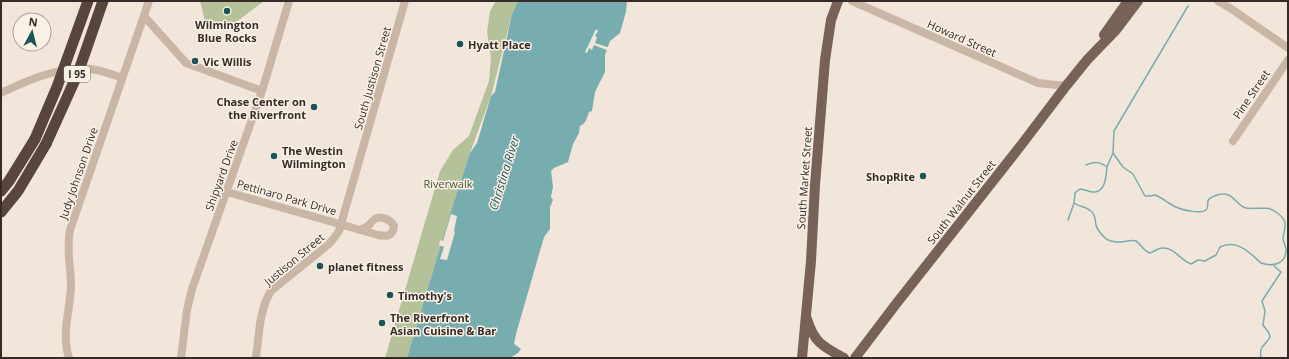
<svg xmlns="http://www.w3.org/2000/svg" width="1289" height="359" font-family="'Open Sans',sans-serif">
<rect width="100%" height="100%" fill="#f2e6da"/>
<!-- green -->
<path fill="#b4c199" d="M200,1H264L227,29L219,30L211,28L205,21Z
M496,1H518L512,14L491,96L470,153L450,214L407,358H385L440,171L453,150L469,136L489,81L491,58L487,32L490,11Z"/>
<!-- water -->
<path fill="#78adaf" d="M518,1H627L626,12L620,33L610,41L605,55V72L595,92L592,111L589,112C587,117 586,124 580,126L579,133L573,144L568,162L554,168L551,171L553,187L551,197L553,200L550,207V229L544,237L516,334L514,344L521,349L518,353L510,358H407L450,214L470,153L477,143L491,96L495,92L512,14Z"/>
<!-- pier -->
<path fill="#f2e6da" d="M596,29L598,31L595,36L597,37L595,43L610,48L609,51L594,45L592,50L589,48L587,53L585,52Z
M451,214L457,216L454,231L455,232L447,260L440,259L444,247L439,245L440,240L443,241Z"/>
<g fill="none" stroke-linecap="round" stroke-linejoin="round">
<!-- stream -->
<path stroke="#78adaf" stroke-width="1.5" d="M1086,165C1095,162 1099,161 1107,167L1113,153L1114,131L1188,6
M1074,203C1079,207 1086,206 1091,211C1096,215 1095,220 1096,225C1097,230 1102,235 1105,238C1117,247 1129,238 1136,241C1141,244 1143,251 1150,253C1154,252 1157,248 1162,248C1174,247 1180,260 1191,264L1198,260L1205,261L1216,255L1220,247C1237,239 1249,252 1261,263C1273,267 1286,264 1286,250C1286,246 1283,242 1283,238C1285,226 1289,221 1276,212C1267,205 1256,210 1246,208C1237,206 1233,193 1223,194C1219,194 1209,197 1208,201C1207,205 1209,207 1206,210C1201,214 1182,210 1176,207C1169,204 1163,198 1155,195L1150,196H1145L1133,174L1123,167L1113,153
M1068,220L1074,203L1075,193L1080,189C1085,189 1090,193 1095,192C1106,191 1106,175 1107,167
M1261,358C1259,344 1265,347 1270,337L1269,333L1263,325L1265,311L1262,301L1281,272L1273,265"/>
<!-- minor -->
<path stroke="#cab6a5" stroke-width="8" d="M852,1L1038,83L1066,86
M1218,1L1230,8L1288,48
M144,16L186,63L262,91
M1,93C26,81 62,65 90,69C101,70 111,74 122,78
M1233,141L1288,60
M227,192L378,235C387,237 393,236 394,226C391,220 381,215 375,219C372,221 370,224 368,226C365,228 362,229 359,230
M69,358C61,333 70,312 71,286C71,266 66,251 70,230L149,1
M181,358L187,310L192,289L262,91L289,1
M256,358C259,336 259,310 271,291L329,244L334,238L339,231L405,1"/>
<!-- major -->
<path stroke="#786257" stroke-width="10" d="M1104,35L1128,1
M807,319C814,343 824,347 844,358
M802,358L811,261L815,185L825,60L831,20L838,1
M855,358L896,304L1022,144L1066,86L1087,60L1116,30L1138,1"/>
<!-- highway -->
<path stroke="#57453e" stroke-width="11" d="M1,191L9,181L35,139
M1,212L18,191L46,144"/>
<!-- highway-bridge -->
<path stroke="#57453e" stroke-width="11" d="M35,139L57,87L88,1
M46,144L78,73L103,1"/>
</g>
<!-- markers -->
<g fill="#1c5458" stroke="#faf1e6" stroke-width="1.5">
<circle cx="227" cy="11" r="4"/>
<circle cx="460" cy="44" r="4"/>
<circle cx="195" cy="61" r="4"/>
<circle cx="314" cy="107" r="4"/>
<circle cx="274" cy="156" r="4"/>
<circle cx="923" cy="176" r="4"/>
<circle cx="320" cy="266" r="4"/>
<circle cx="390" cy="295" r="4"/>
<circle cx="382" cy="323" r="4"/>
</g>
<g text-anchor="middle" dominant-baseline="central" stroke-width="3" stroke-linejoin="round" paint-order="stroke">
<!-- shield labels -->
<rect fill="#faf1e6" stroke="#716660" stroke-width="1" x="64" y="66" width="26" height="16" rx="3"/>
<g font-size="10" font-weight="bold" fill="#362b27">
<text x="77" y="74">I 95</text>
</g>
<!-- poi labels -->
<g font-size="11" font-weight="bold" fill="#362b27" stroke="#faf1e6" text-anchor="start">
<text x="227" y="24" text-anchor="middle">Wilmington<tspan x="227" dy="13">Blue Rocks</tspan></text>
<text x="468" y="44">Hyatt Place</text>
<text x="203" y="61">Vic Willis</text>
<text x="306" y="101" text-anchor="end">Chase Center on<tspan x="306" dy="13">the Riverfront</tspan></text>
<text x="282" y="150">The Westin<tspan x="282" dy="13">Wilmington</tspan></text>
<text x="915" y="176" text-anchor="end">ShopRite</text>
<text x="328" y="266">planet fitness</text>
<text x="398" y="295">Timothy's</text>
<text x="390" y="317">The Riverfront<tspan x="390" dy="13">Asian Cuisine &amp; Bar</tspan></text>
</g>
<!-- street labels -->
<g font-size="11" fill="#362b27" stroke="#faf1e6">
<text transform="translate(962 38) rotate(24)">Howard Street</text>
<text transform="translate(372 78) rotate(-74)">South Justison Street</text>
<text transform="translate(1251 94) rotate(-56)">Pine Street</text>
<text transform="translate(78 173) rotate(-71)">Judy Johnson Drive</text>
<text transform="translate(221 175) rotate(-70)">Shipyard Drive</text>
<text transform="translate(804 178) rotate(-86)">South Market Street</text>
<text transform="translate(287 197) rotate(16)">Pettinaro Park Drive</text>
<text transform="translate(961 202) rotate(-52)">South Walnut Street</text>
<text transform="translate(294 259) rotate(-40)">Justison Street</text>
</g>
<!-- park labels -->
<g font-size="11" fill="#45542a" stroke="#faf1e6">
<text x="448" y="183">Riverwalk</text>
</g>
<!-- water labels -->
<g font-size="12" font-style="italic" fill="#1c5458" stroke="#faf1e6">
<text transform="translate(504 173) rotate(-73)">Christina River</text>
</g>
</g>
<!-- border -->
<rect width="1289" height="359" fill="none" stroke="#362b27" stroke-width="4"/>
<!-- north arrow -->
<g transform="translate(32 32) rotate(7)"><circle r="19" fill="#faf1e6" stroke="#aca29a"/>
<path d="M0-3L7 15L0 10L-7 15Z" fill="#1c5458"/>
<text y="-6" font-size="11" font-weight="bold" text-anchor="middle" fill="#362b27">N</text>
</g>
</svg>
